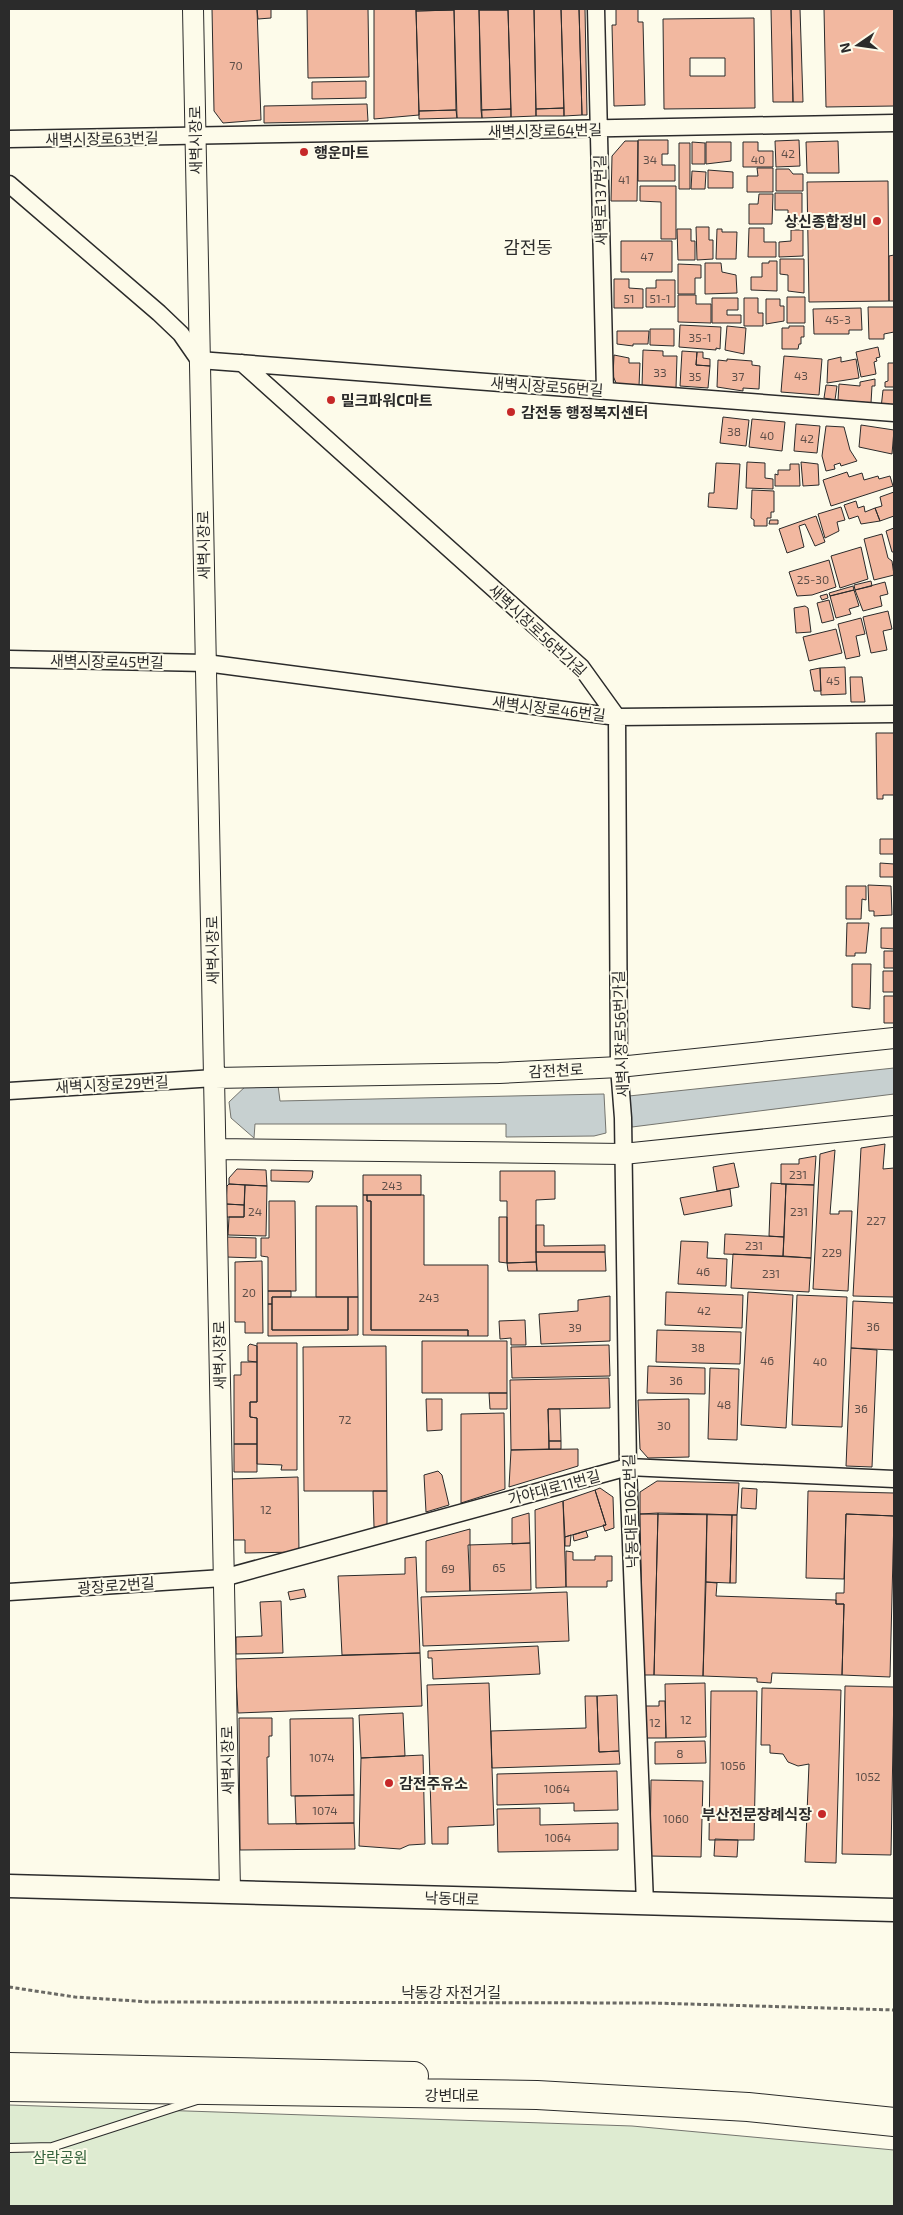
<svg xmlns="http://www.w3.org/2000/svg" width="903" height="2215" font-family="'Exo 2','Noto Sans KR',sans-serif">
<rect width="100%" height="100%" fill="#fdfbea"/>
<!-- green -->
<path fill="#deebd1" stroke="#74746e" d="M9,2105L632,2126L894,2150V2206H9Z"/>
<!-- water -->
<path fill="#c7d0d0" stroke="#74746e" d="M894,1068V1094L632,1127L629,1096Z
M248,1084L278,1085L280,1101L604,1094L606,1133L594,1136L506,1137V1124H255L254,1138L231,1118L229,1102Z"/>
<!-- building -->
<path fill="#f2b8a0" stroke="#2b2b2b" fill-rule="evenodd" d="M212,9H257L261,120L223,123L214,111Z
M257,9H271V18L258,19Z
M307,9H368L369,77L308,78Z
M374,9H416L419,115L374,119Z
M416,9H454V10L416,11Z
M454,9H479L482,118H457Z
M479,9H508V10H479Z
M534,9H561L564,108L536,109Z
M534,9L536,116L511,117L508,9Z
M561,9H579L582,115L564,116Z
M579,9H585L587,115H582Z
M616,9H638V22H643L645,105L614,106L612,25H616Z
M771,9H791L793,102H773Z
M791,9H800L803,102H793Z
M824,9H894V106L826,107Z
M454,10L456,110L419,111L416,11Z
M479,10H508L511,109L481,110Z
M754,18L755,108L664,109L663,19ZM690,58H725V76H690Z
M366,81V98L312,99V82Z
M367,104L368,121L264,123V106Z
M564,108V116H536V109Z
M511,109V117L482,118L481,110Z
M456,110L457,118L419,119V111Z
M638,140H668V154H662V165H675V181H638Z
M799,140L800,166L776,167L775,141Z
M625,141H638L637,201H611L612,156Z
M838,141L839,173H807L806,142Z
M692,142L705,143V164H692Z
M706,142H731V161L706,164Z
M743,142H758V151H773V167H743Z
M679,143H690V189H679Z
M757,168H773V192H747V176H758Z
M776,169H789L793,174H803V191H776Z
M708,170L733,172V188H708Z
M692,171L706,172L705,189H691Z
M888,181L889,301L809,302L807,182Z
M640,186H676V239H661V202L640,201Z
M775,193H802V224H788V210H775Z
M759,194H773L772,224H749V204H758Z
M696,227H709V240H713V259L697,260Z
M749,228H764V242H776V257H748Z
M677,229H691V241H695V260H678Z
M717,229H722V232H737L736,259H716Z
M791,230H803V256L779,257V242L791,241Z
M621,241H672V272H621Z
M894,255V301H889V256Z
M780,259H804V293L788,291V275L780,274Z
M769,261H777V291L751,290V277H762V263H769Z
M705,263H721L722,272L736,275L737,293L705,294Z
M678,264L701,265V278H695V294H678Z
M614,279H629V288L643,289V308H614Z
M656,280H675V307H646V288H656Z
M678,295H696V304H711V323L678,322Z
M787,297H805V323H787Z
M712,298H738V310H727V315H741V323H712Z
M744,298H758V313H763V326H744Z
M766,299H780V306H784V321L766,324Z
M868,307H894V332L884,334V339H869Z
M861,308L862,330H849V334H814L813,309Z
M680,325L721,327L720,349L716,348V350L679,347Z
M727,326L746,328L744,354L725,350Z
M789,326H804V337H801V344H799L798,349H782V328H789Z
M650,329H674V346L650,345Z
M617,331H649L648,344H633V346L617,344Z
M878,347L880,357L876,358L877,361L874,362L876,374L861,377L856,352Z
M643,350L663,351V356H677L676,388L642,387Z
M682,351L697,352L696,365L710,366L708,388L680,386Z
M697,352H703V358L710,359V366L696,365Z
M614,355L629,358V363H640L639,386L617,385L613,376Z
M784,356L822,359L819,395L781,392Z
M841,357V362L856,359L859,378L827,383L828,360Z
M727,359L752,361V365L760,366L759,389L743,388V391L717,387L718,360L727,361Z
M888,363H894V387H885V382L888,381Z
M875,379V386H872L871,403L838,400L839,384L860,386V382Z
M826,385L837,386L835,400L824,398Z
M883,390H894V408H881Z
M723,417L749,420L746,446L720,443Z
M752,419L785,422L782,451L749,447Z
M796,424L820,426L817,453L794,451Z
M861,425L894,430L892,454L859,447Z
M826,426L844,427L850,450L857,461L841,466L840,463L834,465L835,469L826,471L822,456Z
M747,462L765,463V478L773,479V489L746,488Z
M801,462L818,464L819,485L803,486Z
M716,463L740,464L737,509L708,507L709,493H714Z
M790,464H799L800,486H775V474L778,475V470H790Z
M847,472L849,477L862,473L864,480L878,476L879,479L890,476L893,486L831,506L823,480Z
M752,490L774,491V512H771V518H767V526H754V520L751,518Z
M894,492V516L880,521L875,508L882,506L880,497Z
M856,501L858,508L864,506L865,512L875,508L880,521L861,524L858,516L849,519L844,505Z
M841,507L845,520L837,522L839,531L825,538L818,514Z
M816,516L825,542L815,546L805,524L799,526L804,547L787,553L779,529Z
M770,520H778V524H769Z
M894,528V552H892L886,531Z
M882,534L888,558L892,561L894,575L874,580L864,539Z
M861,547L868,579L840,588L831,556Z
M829,560L836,587L812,595L797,596L789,572Z
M871,581L872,586L855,590L854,585Z
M885,582L888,594L880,596L882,606L863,611L855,590Z
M853,586L854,590L830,596L829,593Z
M854,590L859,606L849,609L851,614L836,618L830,596Z
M827,594L828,598L822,600L820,596Z
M829,600L834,620L822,623L817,603Z
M805,606L808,608L811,632L796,633L794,608Z
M888,611L892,629L883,631L887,650L871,653L863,617Z
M861,618L865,634L856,636L860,656L846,659L838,624Z
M836,629L842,653L809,661L803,637Z
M845,667L846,694L821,695L820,668Z
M820,668L821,691H814L810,670Z
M850,677H862L865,702H851Z
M876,733H894V795H883V799H877Z
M880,839H894V854H880Z
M880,863L894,864V877H880Z
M868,885L891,886L892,915L874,916V911H869Z
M846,886H866V900L862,899L861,919H846Z
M847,923H869L866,953H855V956H846Z
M881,928H894V949L881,948Z
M884,951H894V968H884Z
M852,964H871L870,1009L852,1007Z
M883,971H894V992H883Z
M884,996H894V1023H884Z
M885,1144L883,1169L894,1168V1297L853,1296L861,1148Z
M835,1150L830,1214H839V1211H852L848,1291L813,1289L820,1154Z
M816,1156L814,1185L781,1184V1164H799V1159Z
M734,1163L739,1187L717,1191L713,1167Z
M237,1169L266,1170L267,1186L229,1184V1178Z
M271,1170L313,1171L312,1178L309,1182L271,1181Z
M500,1171H555V1199L536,1200V1262L507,1263V1201H500Z
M363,1175H421V1195H363Z
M771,1183L786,1184L784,1237L769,1236Z
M229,1184L245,1185L244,1205L226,1204L227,1186Z
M786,1184L814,1185L811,1258L783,1256Z
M245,1185L267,1186L266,1236L228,1235L229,1217H244Z
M730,1189L732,1206L684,1215L680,1198Z
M363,1195H367V1201H371V1330H468V1336L363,1335Z
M367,1195H424V1265H488V1336H468V1330H371V1201H367Z
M269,1201H295L296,1291H268V1257L261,1256V1238H269Z
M226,1204L244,1205V1217H226Z
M316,1206H357L358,1297H316Z
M499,1217H507V1263L499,1262Z
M536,1225H544V1246L605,1245V1252H536Z
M725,1234L784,1237L783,1256L724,1254Z
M227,1237L256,1238V1258L226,1257Z
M681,1241L708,1242L707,1258L727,1259L726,1286L678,1284Z
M536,1252H605L606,1271H537Z
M733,1254L811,1258L809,1292L731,1288Z
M262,1261L263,1333H245V1322H235V1262Z
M536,1262L537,1271H508L507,1263Z
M268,1291H291V1297H272V1304H268Z
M666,1292L743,1295L742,1328L665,1325Z
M748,1292L793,1295L786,1428L741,1425Z
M797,1295L847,1297L842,1427L792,1425Z
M610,1296V1341L541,1344L539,1314L578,1311V1300Z
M272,1297H348V1330H272Z
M348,1297H358V1335L268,1336V1304H272V1330H348Z
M853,1301L894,1303V1350L851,1348Z
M525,1320L526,1345H511V1338L500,1339L499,1321Z
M657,1330L741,1332L740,1364L656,1362Z
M422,1341H507V1393H422Z
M257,1343H297V1470H281L282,1465L257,1464V1418L250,1417V1402H257Z
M250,1344L257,1346V1362L248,1361V1346Z
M609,1345L610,1376L512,1378L511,1347Z
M386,1346L387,1491H304L303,1347Z
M851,1348L877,1350L872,1467L846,1466Z
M241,1362H257V1402H250V1417L257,1418V1444H234V1375H241Z
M648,1366L705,1368V1394L647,1393Z
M710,1368L739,1369L737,1440L708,1439Z
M609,1378L610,1408L548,1409L549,1449L511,1450L510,1380Z
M489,1393H507V1409H490Z
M426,1399H442V1430L427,1431Z
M689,1399V1457L648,1458L640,1449L638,1400Z
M548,1409H560L561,1441H549Z
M504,1413L505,1489L461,1503V1414Z
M549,1441H561V1449H549Z
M234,1444H257V1472H234Z
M578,1449V1466L509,1487L511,1450Z
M438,1471L442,1475L449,1505L426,1512L424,1475Z
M298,1477L299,1552L245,1553V1540H233L232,1479Z
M657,1481L739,1483L737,1515L640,1514V1492Z
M600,1488L613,1497L614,1528L605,1531L603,1525H606L595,1490Z
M742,1488L757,1489L756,1509L741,1508Z
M595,1490L606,1525L565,1537L563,1501Z
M373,1491H387V1527H374Z
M808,1491L894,1493V1516L846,1514L844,1579L806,1578Z
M563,1501L566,1587L536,1588L535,1510Z
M529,1513L530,1543L512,1544V1518Z
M658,1513L654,1675H643L640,1514Z
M658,1513L707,1514L703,1676L654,1675Z
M707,1514L732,1515L730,1583L706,1582Z
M846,1514L894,1516L890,1677L842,1675L844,1604H836V1593H844Z
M732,1515H737L736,1583H730Z
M470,1529V1591L426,1592V1541Z
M586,1531L588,1537L574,1541L573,1535Z
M571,1535L570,1546H565V1537Z
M530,1543L531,1590L470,1591L468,1545Z
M566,1551L573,1552V1560H595V1556H612V1581H607V1587H566Z
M416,1557L420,1653L342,1655L338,1576L405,1574V1558Z
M706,1582L717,1583L716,1596L836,1600V1604H844L842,1675L772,1673L771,1683L757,1682V1678L703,1676Z
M304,1589L306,1597L290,1600L288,1592Z
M567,1592L569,1641L423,1646L421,1597Z
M281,1601L283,1653L236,1654V1637L262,1636L260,1602Z
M538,1646L540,1674L433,1679L432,1658H428V1651Z
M420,1653L422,1706L238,1713L235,1659Z
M489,1683L494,1825L448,1827V1844H432L427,1685Z
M705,1683L706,1737L666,1738L665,1684Z
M845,1686L894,1687L891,1855L842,1854Z
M762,1688L841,1690L836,1863L805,1862L809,1764L798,1766L788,1762L783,1754L770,1753V1745H761Z
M711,1691H757L754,1840H709Z
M617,1695L619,1751L599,1752L597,1696Z
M585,1696H597L599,1752L619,1751L620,1764L492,1768L491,1731L586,1728Z
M659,1701H665L666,1738H644V1706H659Z
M403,1713L405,1756L361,1758L359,1715Z
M239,1718H272V1736H269V1757H267L268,1824L354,1823L355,1849L240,1850Z
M353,1718L354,1795L291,1796L290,1719Z
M705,1741L706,1763L655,1764V1742Z
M423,1755L425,1844L409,1845L400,1849L359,1846L361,1758Z
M617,1771L618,1810L574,1811V1803L497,1805V1774Z
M651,1780L703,1781L701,1857L650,1856Z
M354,1795V1823L296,1824L295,1796Z
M540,1808V1825L618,1823V1850L498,1852L497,1809Z
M715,1839L738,1840L737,1857L714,1856Z"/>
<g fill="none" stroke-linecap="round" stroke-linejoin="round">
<!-- service casing -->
<g stroke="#2b2b2b" stroke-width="10">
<path id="service" d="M9,2148L52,2147L197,2100"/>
</g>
<!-- minor casing -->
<g stroke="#2b2b2b" stroke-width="19">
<path id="minor" d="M596,9L605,391
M9,139L894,123
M9,184L159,313L181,334L199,360L894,413
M242,363L581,667L617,717L619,1067L623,1118L628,1467L645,1904
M9,659L206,663L617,717L894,714
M9,1091L215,1078
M9,1592L223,1578L628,1467L894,1479"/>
</g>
<!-- tertiary casing -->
<g stroke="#2b2b2b" stroke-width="22">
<path id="tertiary" d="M193,9L230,1891
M215,1078L499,1073L619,1067L894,1038
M216,1149L623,1154L894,1126"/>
</g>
<!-- secondary casing -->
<g stroke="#2b2b2b" stroke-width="25">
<path id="secondary" d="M9,1886L894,1910"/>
</g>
<!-- trunk casing -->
<g stroke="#2b2b2b" stroke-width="30">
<path id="trunk" d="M9,2067L414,2076
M9,2087L537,2095L748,2107L894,2122"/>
</g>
<!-- path -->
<path stroke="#6a6964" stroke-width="3" stroke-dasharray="4 2.5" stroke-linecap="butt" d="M9,1987L75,1997L150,2002L653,2003L894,2010"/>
<!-- service -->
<use href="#service" stroke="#fdfbea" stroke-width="8"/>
<!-- minor -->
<use href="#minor" stroke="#fdfbea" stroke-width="16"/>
<!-- tertiary -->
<use href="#tertiary" stroke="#fdfbea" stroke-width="20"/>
<!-- secondary -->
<use href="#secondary" stroke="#fdfbea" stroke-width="22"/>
<!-- trunk -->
<use href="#trunk" stroke="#fdfbea" stroke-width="28"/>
</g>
<!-- markers -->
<g fill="#c62828" stroke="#fdfbea" stroke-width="2">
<circle cx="304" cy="152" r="5"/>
<circle cx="877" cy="221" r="5"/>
<circle cx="331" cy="400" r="5"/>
<circle cx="511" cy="412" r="5"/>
<circle cx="389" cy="1783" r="5"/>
<circle cx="822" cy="1814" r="5"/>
</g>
<g text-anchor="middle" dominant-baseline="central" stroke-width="4" stroke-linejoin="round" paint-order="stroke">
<!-- number labels -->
<g font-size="12" fill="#5d4e48">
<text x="236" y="65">70</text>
<text x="788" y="153">42</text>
<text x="650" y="159">34</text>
<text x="758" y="159">40</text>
<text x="624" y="179">41</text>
<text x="647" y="256">47</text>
<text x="629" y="298">51</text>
<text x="660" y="298">51-1</text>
<text x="838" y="319">45-3</text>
<text x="700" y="337">35-1</text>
<text x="660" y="372">33</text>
<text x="801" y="375">43</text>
<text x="695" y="376">35</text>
<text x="738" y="376">37</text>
<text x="734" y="431">38</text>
<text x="767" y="435">40</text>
<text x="807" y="438">42</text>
<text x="813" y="579">25-30</text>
<text x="833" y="680">45</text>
<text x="798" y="1174">231</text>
<text x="392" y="1185">243</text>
<text x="255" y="1211">24</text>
<text x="799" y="1211">231</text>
<text x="876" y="1220">227</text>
<text x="754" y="1245">231</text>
<text x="832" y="1252">229</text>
<text x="703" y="1271">46</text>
<text x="771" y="1273">231</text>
<text x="249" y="1292">20</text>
<text x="429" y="1297">243</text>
<text x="704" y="1310">42</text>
<text x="873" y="1326">36</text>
<text x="575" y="1327">39</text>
<text x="698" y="1347">38</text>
<text x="767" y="1360">46</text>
<text x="820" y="1361">40</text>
<text x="676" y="1380">36</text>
<text x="724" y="1404">48</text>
<text x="861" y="1408">36</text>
<text x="345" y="1419">72</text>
<text x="664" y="1425">30</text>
<text x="266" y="1509">12</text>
<text x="499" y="1567">65</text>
<text x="448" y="1568">69</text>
<text x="686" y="1719">12</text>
<text x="655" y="1722">12</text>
<text x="680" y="1753">8</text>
<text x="322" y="1757">1074</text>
<text x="733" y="1765">1056</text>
<text x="868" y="1776">1052</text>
<text x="557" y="1788">1064</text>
<text x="325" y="1810">1074</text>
<text x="676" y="1818">1060</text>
<text x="558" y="1837">1064</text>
</g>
<!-- street labels -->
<g font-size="15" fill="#2b2b2b" stroke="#fdfbea">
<text transform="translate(545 130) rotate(-1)">새벽시장로64번길</text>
<text transform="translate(102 138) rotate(-1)">새벽시장로63번길</text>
<text transform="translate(195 140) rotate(-91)">새벽시장로</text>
<text transform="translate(600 200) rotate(-91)">새벽로137번길</text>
<text transform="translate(547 386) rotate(4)">새벽시장로56번길</text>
<text transform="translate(203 545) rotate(-91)">새벽시장로</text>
<text transform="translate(538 630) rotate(43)">새벽시장로56번가길</text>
<text transform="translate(107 661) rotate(1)">새벽시장로45번길</text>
<text transform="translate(549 708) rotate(7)">새벽시장로46번길</text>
<text transform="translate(212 950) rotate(-91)">새벽시장로</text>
<text transform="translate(620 1034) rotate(-92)">새벽시장로56번가길</text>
<text transform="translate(556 1070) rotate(-3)">감전천로</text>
<text transform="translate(112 1084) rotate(-3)">새벽시장로29번길</text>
<text transform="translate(219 1355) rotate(-91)">새벽시장로</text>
<text transform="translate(554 1487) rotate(-15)">가야대로11번길</text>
<text transform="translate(630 1511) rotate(-92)">낙동대로1062번길</text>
<text transform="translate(116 1585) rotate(-4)">광장로2번길</text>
<text transform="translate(227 1760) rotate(-91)">새벽시장로</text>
<text transform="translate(452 1898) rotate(2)">낙동대로</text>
<text x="451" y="1992">낙동강 자전거길</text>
<text x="452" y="2095">강변대로</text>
</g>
<!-- poi labels -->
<g font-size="15" font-weight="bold" fill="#2b2b2b" stroke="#fdfbea" text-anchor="start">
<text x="314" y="152">행운마트</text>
<text x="867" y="221" text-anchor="end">상신종합정비</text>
<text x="341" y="400">밀크파워C마트</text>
<text x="521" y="412">감전동 행정복지센터</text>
<text x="399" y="1783">감전주유소</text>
<text x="812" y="1814" text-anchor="end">부산전문장례식장</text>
</g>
<!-- park labels -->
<g font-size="15" fill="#34623c" stroke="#fdfbea">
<text x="60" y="2157">삼락공원</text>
</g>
<!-- quarter labels -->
<g font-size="18" fill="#2b2b2b" stroke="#fdfbea">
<text x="528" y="247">감전동</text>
</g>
</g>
<!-- border -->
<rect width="903" height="2215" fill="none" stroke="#2b2b2b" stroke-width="20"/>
<!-- north arrow -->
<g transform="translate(858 45) rotate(257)" stroke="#fdfbea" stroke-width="4" paint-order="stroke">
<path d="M0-4L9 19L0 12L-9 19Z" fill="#2b2b2b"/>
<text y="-8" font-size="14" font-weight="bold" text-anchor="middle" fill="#2b2b2b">N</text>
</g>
</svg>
